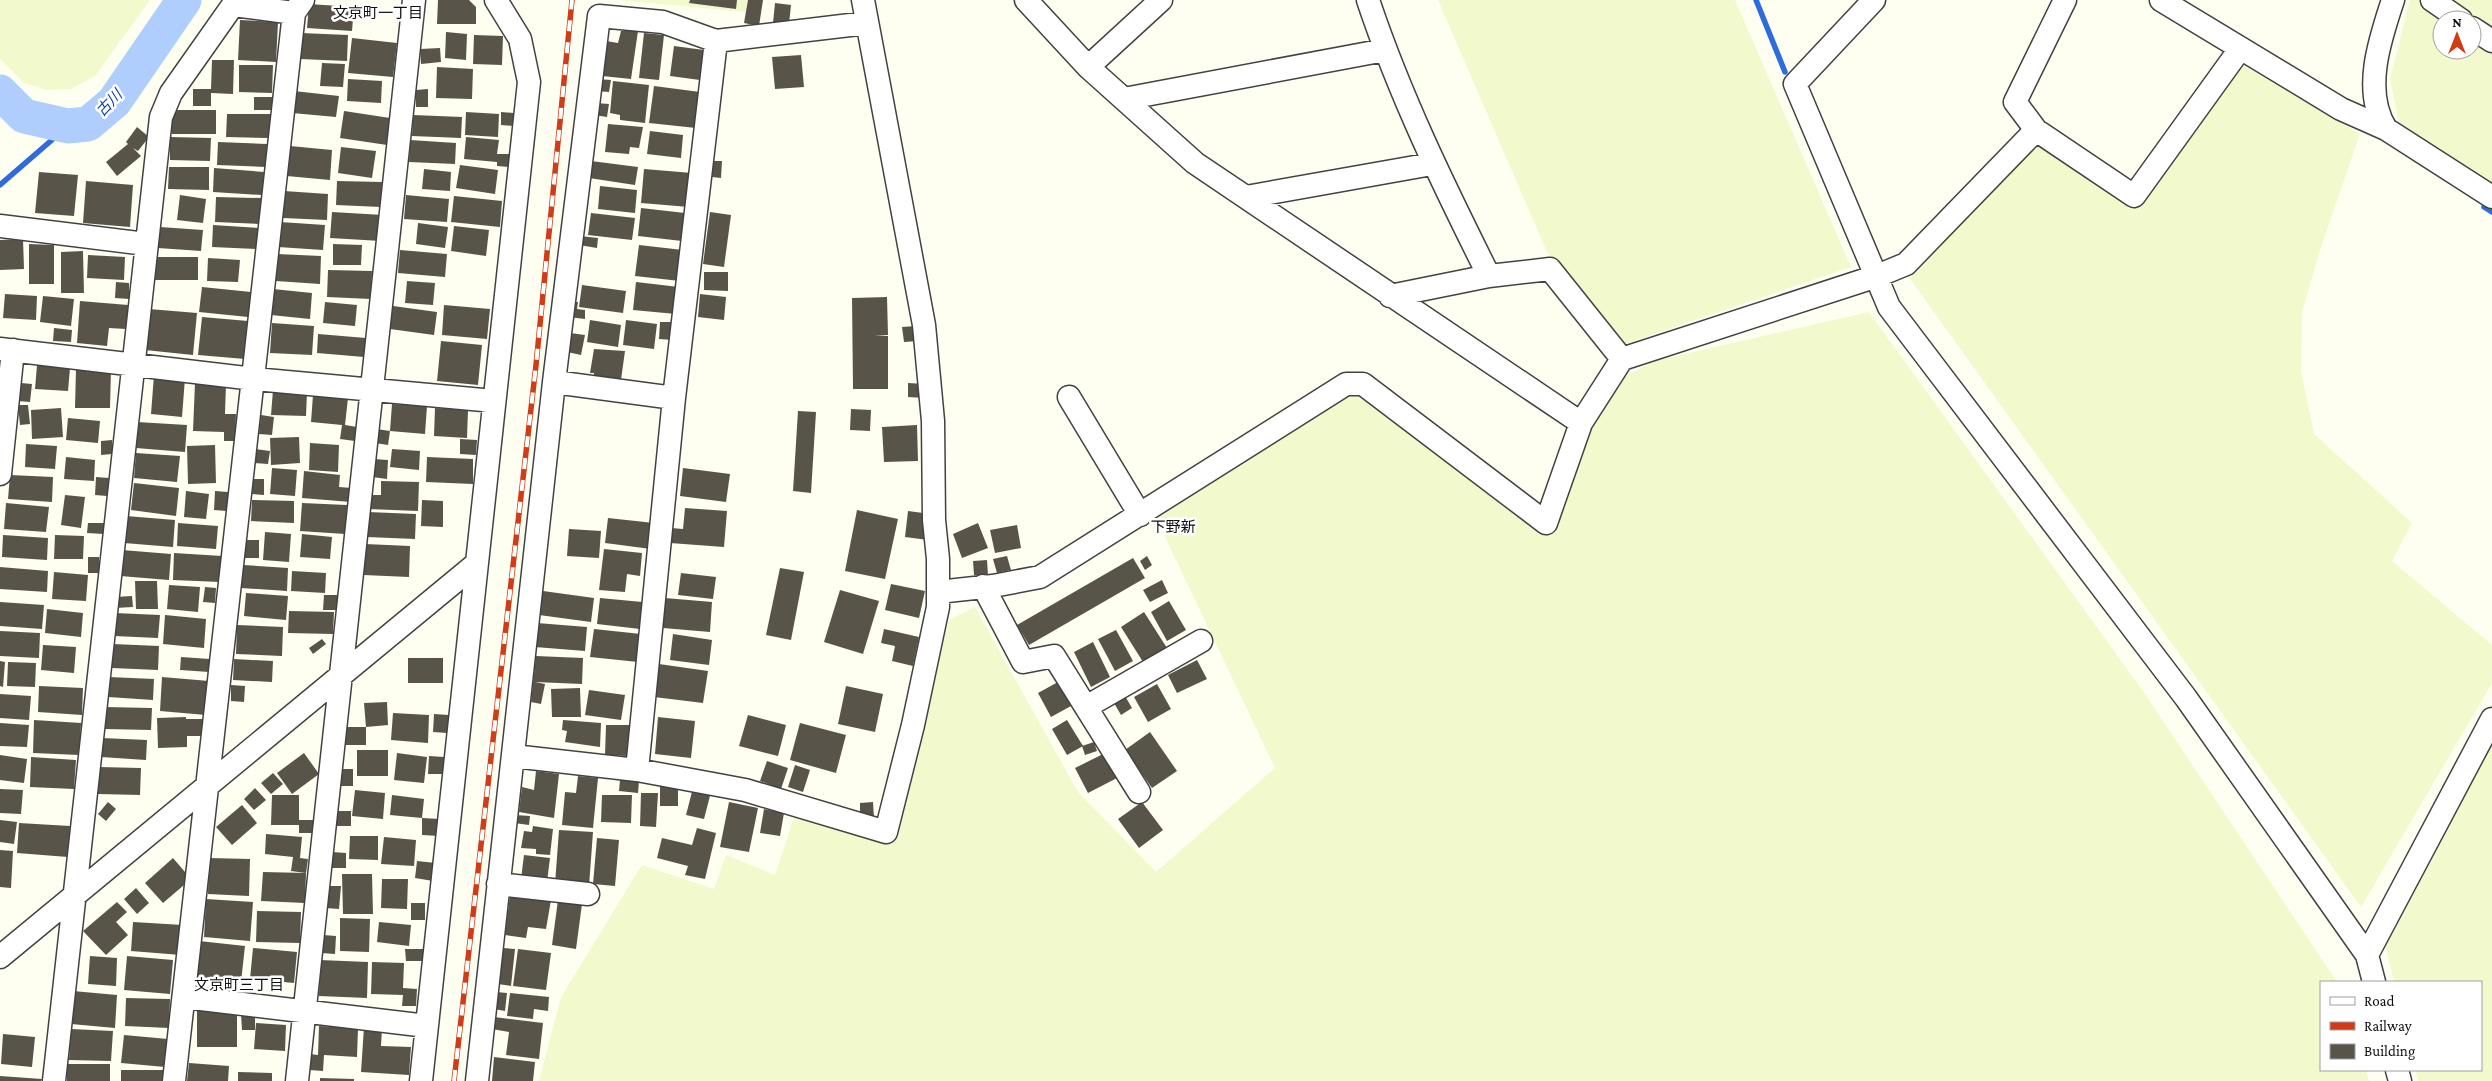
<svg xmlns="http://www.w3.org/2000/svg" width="2492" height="1081" font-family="'Crimson Pro','Noto Sans JP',serif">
<rect width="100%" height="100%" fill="#fefff1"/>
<!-- farmland -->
<path fill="#f2f9cd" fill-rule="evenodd" d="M0,0H150L95,76L71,89L47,90L24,83L0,59Z
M618,0H757V13Z
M1438,0H1735L1851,267L1622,345L1547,252Z
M2410,0H2492V190L2399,123L2390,79ZM2442,20H2472V50H2442Z
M2239,63L2360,134L2320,250L2302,313L2301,371L2314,434L2412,523L2392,561L2492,645V683L2361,907L1908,276L2040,143L2136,207Z
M1869,312L2145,694L2337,982H2321V1070H2366L2369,1081H539L561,997L642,865L714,889L726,855L775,875L795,814L891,845L949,620L975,607L1078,792L1156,872L1275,768L1156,518L1345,394L1362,393L1522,514L1530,527L1556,524L1589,426L1617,381L1654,361Z
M2492,740V1081H2418L2415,1070H2481V982H2394L2385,945Z"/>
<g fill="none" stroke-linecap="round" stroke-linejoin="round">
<!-- stream -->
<path stroke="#2e6bdc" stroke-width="5.5" d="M1756,0L1785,72
M0,185L68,126
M2489,200L2484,207L2492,212"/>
<!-- river -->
<path stroke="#afcdfd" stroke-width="35" d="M0,92L24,116L68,126L88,124L114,102L184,0"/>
</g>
<!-- building -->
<path fill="#59544a" d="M438,0H469L476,7V24H437Z
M690,0H737L736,9L689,3Z
M748,0H763L759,26L744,23Z
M775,3L791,5L789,24L773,23Z
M309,4L354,7L352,31L307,28Z
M240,20L278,22L276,62L238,60Z
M621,31H638L631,79L602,76L606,41L618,43Z
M446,32L467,34L466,60L445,58Z
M301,33L348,35L347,61L300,59Z
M644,33L664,35L659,80L639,78Z
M474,35L503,36L502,65L473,64Z
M352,38L397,43L393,77L348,73Z
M674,46L704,50L700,80L670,76Z
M440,48L441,62L421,64L420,49Z
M801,55L804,87L775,89L772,57Z
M212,60H234L233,94L211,93V106H193V89H211Z
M322,63L345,64L343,87L320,86Z
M239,65H273L272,93L239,92Z
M437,67L473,69L472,99L436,98Z
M348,79L382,81L381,103L347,101Z
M597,79L611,80L609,92L596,91Z
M613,81L649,85L645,123L620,120V115L610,113Z
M654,86L700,92L696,128L649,123Z
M428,89V107H416V90Z
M294,91L339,96L336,117L292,113Z
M254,97H273V110H254Z
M596,103L609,104L607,117L594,115Z
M172,110H216V134H172Z
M344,111L390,118L387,145L340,138Z
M466,112L499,114L498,137L465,135Z
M501,112L514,113L513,126L501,125Z
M227,114H270V138L226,137Z
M413,115L462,117L461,138L412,136Z
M608,124L643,127L639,148L630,147L629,154L605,152Z
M137,127L149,137L138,151L133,148L141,156L117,176L106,162L128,144L126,142Z
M650,131L683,135L681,158L647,154Z
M170,137L211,138L210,161L170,160Z
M466,137L499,140L497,154H510L509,167L497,166V162L464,159Z
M410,140L456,143L455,164L409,162Z
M218,142L267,144L266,167L217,165Z
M290,146L332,150L330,180L287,176Z
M341,147L376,151L372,178L338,173Z
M591,161L638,167L635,185L589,178Z
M713,161H722L721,178L712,177Z
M460,165L498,170L495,194L456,188Z
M169,167H209V190L168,189Z
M214,168L264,172L262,195L213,192Z
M424,169L451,172L450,191L422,189Z
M644,169L692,173L689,207L641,203Z
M39,172L78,175L74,216L35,213Z
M86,181L133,185L130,227L83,223Z
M337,181L382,182L381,207L336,205Z
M600,186L637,190L635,213L598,209Z
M284,191L328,194L327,220L283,218Z
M180,195L206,199L203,223L177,220Z
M406,195L449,199L447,222L404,219Z
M454,196L502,201L500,227L451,222Z
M216,197L261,198L260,224L215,222Z
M641,208L685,213L682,241L638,236Z
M332,212L383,215L381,241L330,238Z
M710,212L731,215L724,267L703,264Z
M591,213L635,218L632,240L588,235Z
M280,222L325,225L323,250L278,247Z
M418,223L448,227L445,248L416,244Z
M213,225L259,228L258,249L212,247Z
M454,226L489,230L486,256L451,251Z
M160,227L203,230L201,251L158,248Z
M580,236L598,238L597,248L579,245Z
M23,239L24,269L0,270V240Z
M29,244L54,245V284H29Z
M333,244L362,245L361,265H333Z
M639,245L683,250L680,281L635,276Z
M400,250L447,254L445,277L398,273Z
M83,251L84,293H61V252Z
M277,254L321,256L320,284L276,281Z
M88,255L125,257L124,280L87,278Z
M153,257H198V280H153Z
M208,258L240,260L238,282L207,281Z
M328,270L372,271L371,299L327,297Z
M704,272H728V291L704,290Z
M407,281L435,283L433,305L405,303Z
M116,282L129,283V299L115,298Z
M636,282L679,287L676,314L633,310Z
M582,285L626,291L623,313L579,307Z
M202,287L251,292L248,317L199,312Z
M273,289L312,293L310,319L271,315Z
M5,294L37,296L36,320L3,318Z
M700,294L726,297L724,320L698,317Z
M43,296L74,299L71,326L40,322Z
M887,297L888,335H875L888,336V389H853L852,298Z
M80,301L128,305L126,329L109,328L107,346L77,343Z
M325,302L357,305L355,326L323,323Z
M571,302H578L577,309L585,310V319L569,317Z
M444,305L490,309L487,339L442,335Z
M393,306L437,312L434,335L390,329Z
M149,309L197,313L193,355L145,350Z
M202,317L248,321L245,359L198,355Z
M590,320L621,325L618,347L587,342Z
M626,320L657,324L654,349L623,345Z
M660,322H675L674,340L659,339Z
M272,323L314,326L312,355L270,353Z
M916,326L918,341L904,342L902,327Z
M54,328L72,330L71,342L53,341Z
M570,333L585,335L581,355L567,352Z
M318,334L366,338L364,357L317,353Z
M441,341L482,345L478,385L437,381Z
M594,349L625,351L621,380L594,377V373H590Z
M37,365L70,368L68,391L35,389Z
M76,368L111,369L110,408H75Z
M154,375L185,378L182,417L151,414Z
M21,383L32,384L30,402L18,401Z
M195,383L226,384L225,414H236L235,441H224V432L193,431Z
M908,383L925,384L924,398L908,397Z
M273,390L307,392L306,416L271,415Z
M313,395L348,398L345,425L357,427L355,441L340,439L342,425L311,422Z
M392,404L427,406L425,434L390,431L388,445L375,443L377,429L390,431Z
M18,405H28L30,424L20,425Z
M61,408L63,437L32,439L31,410Z
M435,408L468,410L467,438L434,436Z
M851,409L871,410L870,431L850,430Z
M798,411L816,412L811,493L793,491Z
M261,415L274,417L272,435L259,434Z
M68,418L100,421L98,443L66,440Z
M137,422L187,425L185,452L136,448Z
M917,425L918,461L884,462L882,427Z
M299,437L300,463L271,465L270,438Z
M460,439L477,440L476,455L460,454Z
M112,440V454L101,455V441Z
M310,443L339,445L338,472L309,470Z
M26,444L57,446L55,469L25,467Z
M215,445L216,483L188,484L187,446Z
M255,449L270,451L268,464L254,463Z
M392,449L420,451L419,470L390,467Z
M136,453L180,456L177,482L134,478Z
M66,457L95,460L94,481L64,479Z
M427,457L473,459V484L426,482Z
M374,459L388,460L387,479L372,477Z
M272,468L297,470L295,496L270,494Z
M683,468L730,474L726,502L680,496Z
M304,471L340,475L339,487L352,488L351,502L302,498Z
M10,475L53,477L52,502L8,499Z
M96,477L109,478L107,496L95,495Z
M253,479H264V495L252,494Z
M381,481L419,482L418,511L368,509V495H381Z
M134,483L179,488L176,516L131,510Z
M186,491L209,494L206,519L184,517Z
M215,491L228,492L227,511L214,510Z
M65,495L85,497L81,528L61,525Z
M252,500L294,501V523L251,521Z
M422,500L443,501V527L421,526Z
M6,503L49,507L46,532L4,529Z
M302,503L347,505L345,534L300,531Z
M685,508L727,511L724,547L670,543L671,528L683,529Z
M857,510L898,519L885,579L845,571Z
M908,511L931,514L928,540L905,537Z
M368,512L416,514L415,539L367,537Z
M126,516L175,520L173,547L124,543Z
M608,518L654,523L651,549L605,543Z
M88,523H105L104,534L87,533Z
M178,523L218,526L216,549L177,546Z
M978,523L988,548L962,558L953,534Z
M1017,525L1021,548L995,553L990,530Z
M569,529L601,531L599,558L567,556Z
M265,532L291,534L289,562L263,560Z
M302,534L332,537L330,559L300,557Z
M3,535L48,538L47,560L2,557Z
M55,535L84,536L83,559H54Z
M243,540H259V558H244Z
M365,544L410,546L409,577L364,575Z
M604,549L642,553L640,576L627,574L625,592L599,590Z
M122,550L171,554L169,580L120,576Z
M174,553L222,556L220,582L173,580Z
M1007,556L1011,570L997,573L993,559Z
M1147,556L1152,565L1145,570L1140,561Z
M88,557H99V573H88Z
M1133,558L1145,578L1029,645L1017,625Z
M987,560L988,575H974L973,561Z
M243,565L288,568L287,591L241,588Z
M0,567L48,571L47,592L0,589Z
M780,568L804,572L791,640L766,635Z
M292,571L326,573L325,593L291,591Z
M54,572L88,575L86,601L52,599Z
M681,573L716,577L713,599L678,595Z
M1162,580L1168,593L1150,602L1143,590Z
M135,581H157L158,609H136Z
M891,584L925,591L919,618L885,610Z
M169,585L200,587L198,612L167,609Z
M205,587L216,588L215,603L203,602Z
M840,590L879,601L863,654L824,642Z
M543,591L594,598L591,622L539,615Z
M246,593L288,596L286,620L244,616Z
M324,595H338V610H323Z
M132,596L133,607L115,608V597Z
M600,598L642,602L640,629L597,624Z
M665,598L712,602L710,632L663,628Z
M1169,601L1186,630L1167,641L1151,612Z
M0,602L44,605L42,629L0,626Z
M47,609L83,613L81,637L45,633Z
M289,611L334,612L333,634L288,633Z
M1144,612L1167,648L1143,662L1121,627Z
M115,613L160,615L158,638L114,636Z
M165,615L206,619L204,648L163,644Z
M537,623L587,627L585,651L535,647Z
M237,625L283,627L282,656L236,654Z
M594,629L641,634L638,662L590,657Z
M884,629L919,637L913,666L892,661L895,646L881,643Z
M1116,630L1133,661L1115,671L1098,639Z
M0,631L40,633L39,658L0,656Z
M673,634L712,640L709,665L670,660Z
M322,639L326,644L313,654L309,648Z
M1093,642L1110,677L1091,687L1074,652Z
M113,644L159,646L158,670L112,668Z
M43,645L76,647L74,673L41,670Z
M536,656L583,658L582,684L535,682L545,684L541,704L531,702Z
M181,657L210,659L209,672L180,670Z
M408,658H443V683H408Z
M234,659L273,661L272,682L233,680Z
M1197,660L1207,679L1177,693L1168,675Z
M0,661L5,662L3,687L0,686Z
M8,662L36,663L35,687L7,686Z
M659,664L708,671L703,703L654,697Z
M109,677L154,679L153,700L108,697Z
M162,677L209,681L206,715L160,711Z
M1058,682L1071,706L1051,717L1038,693Z
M1157,684L1171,709L1148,722L1134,697Z
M231,685L245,686L244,702L231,701Z
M39,686L83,688L82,715L38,712Z
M846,686L883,694L875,732L838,724Z
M580,688L581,717H552L551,689Z
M589,690L625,695L621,720L585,715Z
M0,694L31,696L29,720L0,718Z
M1125,696L1132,708L1121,715L1114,703Z
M387,702L388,725L366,727L364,703Z
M105,707L152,708L151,730L105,729Z
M393,713L429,715L428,743L391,740Z
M434,714L449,715L447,733L433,732Z
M748,715L786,725L778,756L739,746Z
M186,717V719H202L203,736H187V747L158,748L157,718Z
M658,717L695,721L691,758L655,754Z
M34,720L81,723L79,755L33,753Z
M563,720L601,723L600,747L565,742L567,731L562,730Z
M1067,720L1083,746L1067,755L1052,729Z
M0,723L29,725L27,747L0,746Z
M800,723L846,735L836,773L790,760Z
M606,725H630L628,756L605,755Z
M346,727H366V745H346Z
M1150,732L1177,771L1152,788L1125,750Z
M102,738L147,740L146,760L101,757Z
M1094,742L1097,751L1085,755L1082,746Z
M357,750H388V776H357Z
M304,753L319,774L292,794L277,773Z
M397,753L427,757L424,783L394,780Z
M1105,753L1117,778L1088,793L1075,768Z
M0,755L27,759L24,783L0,780Z
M429,756L444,757L443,774H428Z
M31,757L76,760L74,789L30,787Z
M767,761L788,768L781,789L760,781Z
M795,765L810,770L803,792L788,787Z
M99,767L141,768L140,795L98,794Z
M341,769H353V786H341Z
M536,771L559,774L554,818L519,812L522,787L534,790Z
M273,773L283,784L271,794L261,783Z
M578,776L598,778L593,828L562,825L565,792L576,793Z
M620,780L639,781L638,793L619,791Z
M660,786H678V806H660Z
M255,788L266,800L254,810L244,799Z
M693,788L711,792L704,819L686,815Z
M0,789L23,790L21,814L0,813Z
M355,790L385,793L383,819L352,816Z
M641,793H658L656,827L640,826Z
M272,795H299V820H314V833H299V825H271Z
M392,795L424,799L422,818L390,815Z
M602,795H632L631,823L601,822Z
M108,802L116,809L106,821L98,814Z
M729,802L758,808L749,852L720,847Z
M873,802L874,818H860V803Z
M1142,802L1163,830L1139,848L1118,819Z
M242,805L257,823L232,845L216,827Z
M764,809L784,813L780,836L760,833Z
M337,811H351V826H336Z
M515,815L530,816L529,825L514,823Z
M422,818L440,819L439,836L422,835Z
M0,820L17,822L14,844L0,842Z
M19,823L70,826L68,857L17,853Z
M533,826L553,829L550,855L536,854V849L521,848L524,831L532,832Z
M697,828L716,833L705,879L685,875L688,866L657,858L662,838L692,845Z
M559,830L593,832L589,886L555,884Z
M266,834L302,837L300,858L308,859L306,873L291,871L293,857L265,854Z
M350,836H378V860L349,859Z
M384,837L416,840L414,866L381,864Z
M597,838L619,840L615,886L593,884Z
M0,850L13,851L11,888L0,887Z
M332,852L346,853V868H331Z
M524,855L550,858L547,882L521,879Z
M173,858L191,879L163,903L145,883Z
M209,858L250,859L249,896L208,894Z
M417,861L436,863L433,881L415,878Z
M263,872L306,873L305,903L261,901Z
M342,874H372L373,914H343Z
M382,879H408L407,909L381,908Z
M327,886H341L339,909L326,908Z
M136,888L149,903L137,914L124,899Z
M510,895L551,900L546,929L528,927L526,938L505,935Z
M206,899L253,902L250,941L204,937Z
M558,900L582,904L576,949L552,945Z
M117,902L127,912L116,922L128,935L106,955L83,931Z
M411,903H425V920H411Z
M257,911L301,912L300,943L256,942Z
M340,918L370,919L369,952L340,951Z
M133,922L183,925L181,955L131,951Z
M379,922L411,925L409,946L377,942Z
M323,935L336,936L335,954L321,953Z
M199,941L245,946L241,982L196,977Z
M253,948L297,952L294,983L250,979Z
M503,948L515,949L511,986L498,984Z
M405,949H423V961H406Z
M518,949L551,953L546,990L513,986Z
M90,956L117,958L116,986L88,984Z
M127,956L173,960L170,994L124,990Z
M320,960L368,962L367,998L319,996Z
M372,962L404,963L403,988L417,989L416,1006H402L403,995L371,994Z
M73,991L117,995L115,1028L71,1024Z
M496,992L507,993L505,1011L494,1009Z
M510,993L549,997L548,1011L534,1009L533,1019L507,1016Z
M126,998L170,999L169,1028L125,1026Z
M197,1009L237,1010V1047H197Z
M255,1013V1030H242L241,1014Z
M494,1017L543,1023L539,1059L506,1055L509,1032L492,1029Z
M256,1023L286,1025L285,1051L254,1049Z
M319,1026L358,1028L357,1057L324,1055L323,1071L309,1070L310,1054L318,1055Z
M364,1027L382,1028L381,1046L411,1047L409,1075L361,1072Z
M71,1029L113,1031L111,1061L69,1060Z
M3,1034L35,1037L32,1067L1,1064Z
M124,1035L168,1039L165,1067L121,1063Z
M494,1057L535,1062L533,1081H492Z
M189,1063L229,1066L228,1081H187Z
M67,1064H110V1081H67Z
M121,1070H163V1081H121Z
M238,1072L272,1073V1081H238Z
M0,1076L42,1079L41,1081H0Z
M320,1078L354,1079V1081H320Z"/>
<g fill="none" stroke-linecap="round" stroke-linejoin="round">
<!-- minor casing -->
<g stroke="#424242" stroke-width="25">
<path id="minor" d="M1026,0L1088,67L1195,163L1581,423
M1874,0L1795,84L1889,307L2186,698L2367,955L2374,982
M2161,0L2341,109L2386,129
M2393,0C2380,39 2362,91 2386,129L2492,197
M2432,0L2461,20
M2472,28L2492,41
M1088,67L1161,0
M1124,99L1385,50
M2036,130L2134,196L2240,49
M1246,197L1432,164
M0,226L146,244
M1390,296L1489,276
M0,349L254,379L494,401
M1622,359L1877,276L1906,264L2036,130L2015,102L2065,0
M1069,397L1140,515
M674,398L554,382L599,16L663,22L716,41L867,23
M0,474L13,350
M983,586L1023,662L1054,656L1139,792
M938,592L993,586L1040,577L1346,384H1363L1546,523L1581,423L1622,359L1550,269L1489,276C1444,186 1400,96 1368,0
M1086,707L1201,641
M513,756L637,770L745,790L886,832L913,725L938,607V559L934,520L933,421L924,325L863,0
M637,770L674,398L716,41
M498,884L588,894
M2367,955L2492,719
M0,957L476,564
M184,997L427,1026
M2397,1070L2400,1081
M54,1081L161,117L171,93L233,5L294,13
M174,1081L294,13L303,0
M297,1081L414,0
M421,1081L529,82L520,39L496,0
M477,1081L554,382"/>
</g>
<!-- minor -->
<use href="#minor" stroke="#fff" stroke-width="22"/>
<!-- rail casing -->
<g stroke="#d03c17" stroke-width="5.5">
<path id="rail" d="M454,1081L536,365L572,0"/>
</g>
<!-- rail -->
<use href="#rail" stroke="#fff" stroke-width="4" stroke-dasharray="11" stroke-linecap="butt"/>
</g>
<g text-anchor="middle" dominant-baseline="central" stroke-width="5" stroke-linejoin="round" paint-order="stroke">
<!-- neighbourhood labels -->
<g font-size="15" fill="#0f0f0f" stroke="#fff">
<text x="378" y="13">文京町一丁目</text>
<text x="1173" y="527">下野新</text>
<text x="239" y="985">文京町三丁目</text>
</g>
<!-- water labels -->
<g font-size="15" font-style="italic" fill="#093eb0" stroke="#fff">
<text transform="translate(109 103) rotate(-46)">古川</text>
</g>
</g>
<!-- legend -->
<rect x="2320" y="981" width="162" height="90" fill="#ffffff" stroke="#9f9f9f"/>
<rect x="2330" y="997" width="25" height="8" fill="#ffffff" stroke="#9f9f9f"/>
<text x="2364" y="1006" font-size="15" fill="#0f0f0f">Road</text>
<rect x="2330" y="1022" width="25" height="8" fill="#d03c17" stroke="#9f9f9f"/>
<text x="2364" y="1031" font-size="15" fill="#0f0f0f">Railway</text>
<rect x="2330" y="1044" width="25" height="15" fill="#59544a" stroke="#9f9f9f"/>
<text x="2364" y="1056" font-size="15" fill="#0f0f0f">Building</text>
<!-- north arrow -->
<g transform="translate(2457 35)"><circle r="24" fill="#ffffff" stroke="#9f9f9f"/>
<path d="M0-4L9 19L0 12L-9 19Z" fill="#d03c17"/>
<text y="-8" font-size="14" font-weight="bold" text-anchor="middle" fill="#0f0f0f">N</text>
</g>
</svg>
